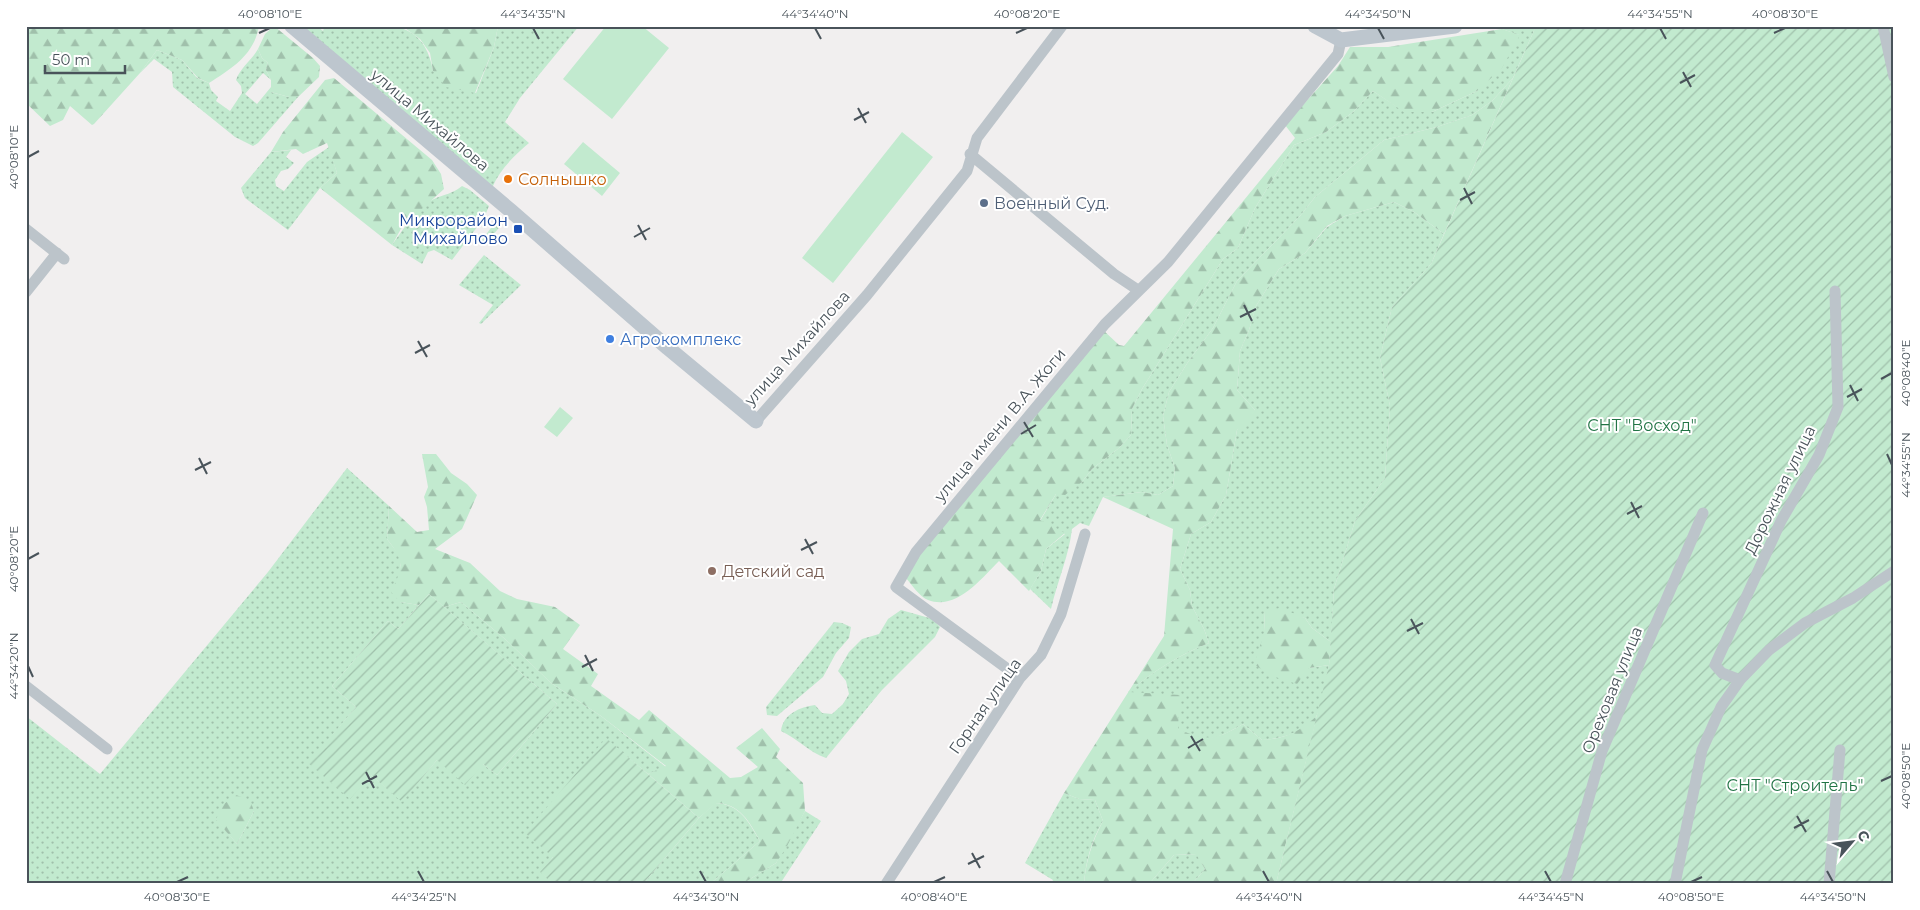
<svg xmlns="http://www.w3.org/2000/svg" width="1920" height="910" font-family="Montserrat,sans-serif">
<defs>
<pattern id="grass-dots" width="8" height="8" patternUnits="userSpaceOnUse" patternTransform="scale(1.25)"><rect width="8" height="8" fill="#c2eacf"/><path d="M2 2h.1M6 6h.1" fill="none" stroke="#a0c0ab" stroke-width="1.8" stroke-linecap="round"/></pattern>
<pattern id="forest-firs" width="22" height="20" patternUnits="userSpaceOnUse" patternTransform="scale(1.25)"><rect width="22" height="20" fill="#c2eacf"/><path d="M5 1l3.5 6h-7zM16 11l3.5 6h-7z" fill="#a0c0ab"/></pattern>
<pattern id="garden-furrows" width="10" height="10" patternUnits="userSpaceOnUse" patternTransform="scale(1.25)"><rect width="10" height="10" fill="#c2eacf"/><path d="M-1 1l2-2M0 10L10 0M9 11l2-2" fill="none" stroke="#a0c0ab"/></pattern>
</defs>
<rect width="100%" height="100%" fill="#f1efef"/>
<!-- grass -->
<path fill="url(#grass-dots)" fill-rule="evenodd" d="M302,26H317L323,31L325,26C372,26 423,11 433,71L476,93L494,47L498,26H579L520,98L505,122L529,143C514,156 500,169 492,188Z
M1526,26H1536L1513,78L1492,101L1472,115L1437,127L1384,140L1315,197L1300,216L1237,281L1213,328L1188,362L1169,392L1163,416L1167,445L1175,468L1173,486L1158,495L1142,492L1103,497L1089,526L1080,523L1072,529C1069,556 1057,582 1051,609L1030,589L1041,571L1046,549L1065,534L1040,521L1056,494L1082,482L1092,469L1119,448L1131,435L1132,409L1142,389L1223,259L1238,248L1255,208L1294,145L1326,132L1353,112L1373,91L1405,112H1432L1477,91L1519,35L1502,29Z
M258,49L262,58L268,63L266,70L271,80L263,73L245,94L257,104L271,87V92L289,97H298L258,143L253,146L235,137L173,87L172,72L154,59L140,73L157,50L182,60L197,78L209,83L211,90L218,97L216,101L230,111L242,93L241,86L236,80C240,68 252,60 258,49Z
M329,147L337,173L320,188L288,230L245,198L241,188L271,152L291,150L286,157L294,163L288,169L281,171L275,180L276,186L284,191L307,162Z
M462,186L470,190L489,206L484,218L452,260L434,250L428,252L422,264L392,245C402,231 418,206 434,199C445,194 452,194 462,186Z
M1394,202L1414,212L1444,234L1431,264L1392,307L1380,358L1390,406L1385,478L1355,521L1334,589L1331,642L1312,628L1305,618L1264,611L1265,631L1309,668L1329,665C1326,680 1324,701 1317,715C1308,732 1280,739 1262,740L1243,724C1231,731 1215,741 1200,738C1174,733 1149,708 1128,692C1153,672 1178,655 1209,643L1204,629L1192,606L1190,590L1180,569L1191,534L1211,522L1226,495L1237,430L1255,410L1237,390L1240,351L1249,330L1256,306L1279,269L1305,253L1327,227L1345,216Z
M499,217L504,222L486,243L482,240Z
M484,255L521,285L481,324L479,323L493,305L459,285Z
M347,468L389,506L387,539L400,556V602L419,605L398,629L388,621L332,686L356,707L309,763L371,775L402,801L437,760L483,764L497,775L557,704L444,607L461,602L505,639L551,683L601,716L666,767L648,774L606,739L553,857L541,872L554,884H26V716L100,774L268,572ZM254,811L237,844L216,819Z
M901,610L933,619L940,627L935,637L882,690L826,758C809,752 798,739 781,731C783,714 800,707 815,705L822,713L832,714L843,704L849,694L846,681L838,671L849,652L862,639L879,634L888,619Z
M834,622L842,623L851,627L849,638L836,653L823,677L777,716L767,715L766,707Z
M1064,793L1079,799L1095,800L1103,821C1091,842 1086,860 1084,884H1051L1053,880L1025,863Z
M715,803C740,804 748,821 760,841L710,884H643L699,818Z
M805,811L821,821L780,884H742L776,863Z
M1197,854L1205,869L1192,884H1149L1174,855Z"/>
<!-- forest -->
<path fill="url(#forest-firs)" d="M26,26H259C254,55 232,68 209,83L198,78L182,60L157,50L140,73L94,124L92,125L70,106L63,120L50,126L26,103Z
M274,26L313,58L320,66L319,77L298,97H289L271,92V80L266,70L268,63L262,58L258,49L265,34Z
M402,26H498L494,47L475,93L446,87L433,71L430,53L420,39Z
M1502,29L1520,35L1502,68L1477,91L1432,112H1404L1373,91L1353,112L1326,132L1294,145L1255,208L1238,248L1223,259L1142,389L1132,409L1131,435L1119,448L1092,469L1082,482L1065,495L1056,494L1040,520L1065,533L1046,549L1041,571L1029,591L999,561C981,579 956,611 928,600C920,597 911,584 906,578L914,562L1103,330L1119,345L1124,346L1295,138L1285,125L1338,66L1350,47H1388Z
M334,78L432,160L441,174L444,189L402,227L392,245L320,188L337,173L327,143L303,154L296,149L271,152L283,132L325,80Z
M1513,78L1444,234L1414,212L1394,202L1345,216L1327,226L1305,253L1279,269L1256,306L1249,330L1240,351L1237,390L1255,410L1254,418L1237,430L1226,495L1211,522L1191,534L1180,569L1190,590L1192,606L1204,629L1209,643C1179,655 1153,671 1129,692L1180,695L1178,729C1208,742 1215,740 1243,724L1262,740C1288,738 1298,732 1317,716L1276,884H1192L1205,869L1196,854L1174,855L1149,884H1084C1086,860 1092,842 1103,821L1095,800L1079,799L1064,793L1164,636L1173,529L1103,497L1142,492L1158,495L1173,486L1175,468L1167,445L1163,416L1169,392L1188,362L1213,328L1237,281L1300,216L1315,197L1384,140L1437,127L1472,115L1492,101Z
M422,454H436L451,473L467,484L477,495L462,529L435,549L470,563L500,591L517,599L555,607L580,625L563,649L598,674L591,686L639,720L649,710L730,778L741,777L758,767L736,748L762,728L780,749L776,757L803,783L805,811L786,848L776,863L742,884H710L760,841C749,821 740,804 716,803L699,818L648,774L666,766L601,716L551,683L505,639L461,602L444,607L429,594L419,605L400,602L391,592C403,567 405,562 387,539L389,506L417,532L429,530L427,507L424,497L428,487Z
M1280,608L1305,618L1312,628L1331,642L1329,665L1309,668L1297,684L1269,675L1254,664L1265,631L1264,611Z
M236,795L250,800L254,811L237,844L216,820L221,806Z"/>
<!-- garden -->
<path fill="url(#garden-furrows)" d="M1536,26H1894V884H1276L1329,665L1334,589L1355,521L1385,478L1390,406L1380,358L1392,307L1431,264Z
M429,594L557,704L497,775L483,764L465,785L437,760L402,802L371,775L350,799L308,763L356,707L332,686L388,621L398,629Z
M606,738L699,818L643,884H554L540,872L553,857L525,833Z"/>
<!-- pitch -->
<path fill="#c2eacf" d="M606,26H642L669,48L612,119L563,79Z
M902,132L933,157L833,283L802,258Z
M583,142L620,173L602,196L564,164Z
M560,407L573,418L557,437L544,427Z"/>
<g fill="none" stroke-linecap="round" stroke-linejoin="round">
<!-- street -->
<path stroke="#bcc4ca" stroke-width="11" d="M1883,26L1894,77
M970,154L1114,274L1138,290
M26,229L64,259
M26,292L57,253
M756,421L867,295L967,171L977,138L1062,26
M1020,678L896,587L916,552L1105,324L1168,262L1338,54L1341,40
M1740,680L1722,673L1715,665L1781,521L1819,455L1838,407L1835,291
M26,686L107,749
M886,884L1020,678L1041,655L1061,614L1085,534
M1565,884L1602,751L1703,513
M1675,884L1702,750L1721,707L1740,680L1769,650L1805,623L1853,598L1894,571
M1829,884L1840,750"/>
<!-- secondary -->
<path stroke="#bdc6ce" stroke-width="15" d="M292,26L511,211L668,348L756,421
M1315,26L1341,40L1455,26"/>
</g>
<!-- ticks -->
<path fill="none" stroke="#49535a" stroke-width="2" d="M533,28L539,39M815,28L821,39M1378,28L1384,39M1660,28L1666,39M259,33L270,28M1016,33L1027,28M1774,33L1785,28M1683,72L1691,87M1680,83L1695,75M858,108L866,123M854,120L869,112M28,157L39,151M1464,188L1472,204M1460,200L1475,192M638,225L646,240M634,237L650,228M1244,305L1252,321M1240,317L1256,309M418,341L427,357M415,353L430,345M1881,379L1892,373M1850,385L1858,401M1847,397L1862,389M1024,422L1033,437M1021,434L1036,425M1887,454L1892,465M199,458L207,474M195,470L211,462M1631,502L1639,518M1627,514L1642,506M805,539L813,554M801,550L817,542M28,559L39,553M1411,619L1419,634M1407,631L1423,623M585,655L593,671M28,666L33,677M582,667L597,659M1191,736L1200,751M1188,748L1203,739M366,772L374,788M1881,781L1892,776M362,784L377,776M1797,816L1806,832M1794,828L1809,820M972,853L980,868M968,864L984,856M418,871L424,882M700,871L706,882M1263,871L1269,882M1545,871L1551,882M1827,871L1833,882M177,882L188,877M934,882L945,877M1691,882L1702,877"/>
<!-- markers -->
<circle fill="#e8710a" stroke="#fff" stroke-width="2" cx="508" cy="179" r="5"/>
<circle fill="#5c6f8a" stroke="#fff" stroke-width="2" cx="984" cy="203" r="5"/>
<rect fill="#1a4fb4" stroke="#fff" stroke-width="2" x="513" y="224" width="10" height="10" rx="2.5"/>
<circle fill="#3f7fe0" stroke="#fff" stroke-width="2" cx="610" cy="339" r="5"/>
<circle fill="#8d6e63" stroke="#fff" stroke-width="2" cx="712" cy="571" r="5"/>
<g text-anchor="middle" dominant-baseline="central" stroke-width="4" stroke-linejoin="round" paint-order="stroke">
<!-- street labels -->
<g font-size="16" fill="#49535a" stroke="#fff">
<text transform="translate(430 120) rotate(40)">улица Михайлова</text>
<text transform="translate(797 348) rotate(-48)">улица Михайлова</text>
<text transform="translate(1000 425) rotate(-50)">улица имени В.А. Жоги</text>
<text transform="translate(1780 490) rotate(-64)">Дорожная улица</text>
<text transform="translate(1612 690) rotate(-68)">Ореховая улица</text>
<text transform="translate(985 706) rotate(-55)">Горная улица</text>
</g>
<!-- food labels -->
<g font-size="16" fill="#c56008" stroke="#fff" text-anchor="start">
<text x="518" y="179">Солнышко</text>
</g>
<!-- service labels -->
<g font-size="16" fill="#4e5e75" stroke="#fff" text-anchor="start">
<text x="994" y="203">Военный Суд.</text>
</g>
<!-- transit labels -->
<g font-size="16" fill="#164399" stroke="#fff" text-anchor="end">
<text x="508" y="220">Микрорайон<tspan x="508" dy="18">Михайлово</tspan></text>
</g>
<!-- shop labels -->
<g font-size="16" fill="#366cbe" stroke="#fff" text-anchor="start">
<text x="620" y="339">Агрокомплекс</text>
</g>
<!-- park labels -->
<g font-size="16" fill="#217445" stroke="#fff">
<text x="1642" y="425">СНТ "Восход"</text>
<text x="1795" y="785">СНТ "Строитель"</text>
</g>
<!-- education labels -->
<g font-size="16" fill="#785e54" stroke="#fff" text-anchor="start">
<text x="722" y="571">Детский сад</text>
</g>
</g>
<!-- border -->
<rect width="1920" height="910" fill="none" stroke="#ffffff" stroke-width="55"/>
<!-- north arrow -->
<g transform="translate(1852 842) rotate(62)" stroke="#ffffff" stroke-width="4" paint-order="stroke">
<path d="M0-4L9 19L0 12L-9 19Z" fill="#49535a"/>
<text y="-8" font-size="14" font-weight="bold" text-anchor="middle" fill="#49535a">С</text>
</g>
<!-- scale -->
<path d="M45 65v8h80v-8" fill="none" stroke="#49535a" stroke-width="2.5"/>
<text x="52" y="65" font-size="15" fill="#49535a" stroke="#ffffff" stroke-width="4" paint-order="stroke">50 m</text>
<rect x="28" y="28" width="1864" height="854" fill="none" stroke="#49535a" stroke-width="2"/>
<g font-size="12" text-anchor="middle" fill="#49535a">
<text x="270" y="18">40°08'10"E</text>
<text x="533" y="18">44°34'35"N</text>
<text x="815" y="18">44°34'40"N</text>
<text x="1027" y="18">40°08'20"E</text>
<text x="1378" y="18">44°34'50"N</text>
<text x="1660" y="18">44°34'55"N</text>
<text x="1785" y="18">40°08'30"E</text>
<text transform="translate(14 157) rotate(-90)" y="4">40°08'10"E</text>
<text transform="translate(1906 373) rotate(-90)" y="4">40°08'40"E</text>
<text transform="translate(1906 465) rotate(-90)" y="4">44°34'55"N</text>
<text transform="translate(14 559) rotate(-90)" y="4">40°08'20"E</text>
<text transform="translate(14 666) rotate(-90)" y="4">44°34'20"N</text>
<text transform="translate(1906 776) rotate(-90)" y="4">40°08'50"E</text>
<text x="177" y="901">40°08'30"E</text>
<text x="424" y="901">44°34'25"N</text>
<text x="706" y="901">44°34'30"N</text>
<text x="934" y="901">40°08'40"E</text>
<text x="1269" y="901">44°34'40"N</text>
<text x="1551" y="901">44°34'45"N</text>
<text x="1691" y="901">40°08'50"E</text>
<text x="1833" y="901">44°34'50"N</text>
</g>
</svg>
